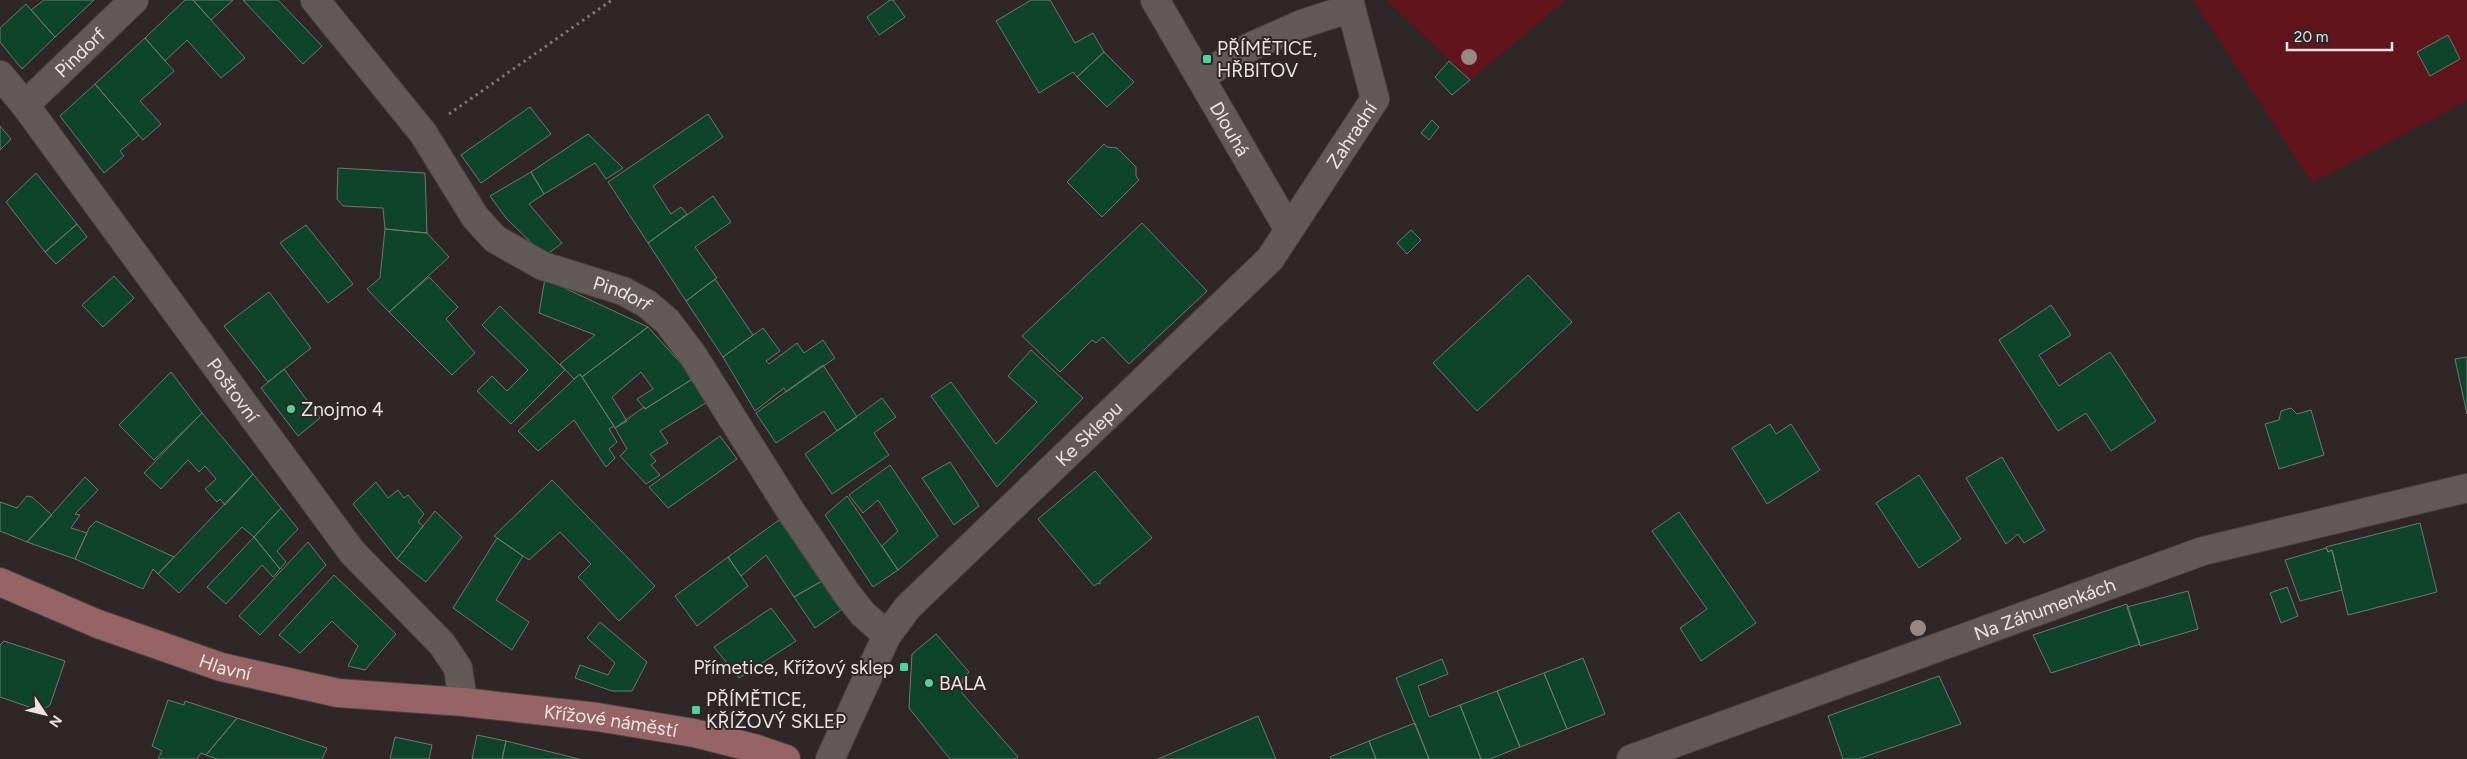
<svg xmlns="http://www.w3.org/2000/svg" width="2467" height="759" font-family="Figtree,sans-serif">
<rect width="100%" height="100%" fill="#2f2727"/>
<!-- green -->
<path fill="#62141c" d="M1387,0H1566L1470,80Z
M2193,0H2467V101L2312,183Z"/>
<!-- building -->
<path fill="#0e432c" stroke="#707874" d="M44,0H94L55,37L31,10Z
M185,0H193L245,58L221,78L187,40L165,61L145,38Z
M193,0H233L211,20Z
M243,0H278L322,46L303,64Z
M890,0H893L905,17L879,35L867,17Z
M1031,0H1050L1075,43L1093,33L1104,52L1077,77L1073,72L1039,93L996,21Z
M26,4L55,37L22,69L0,42V28Z
M2448,35L2460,59L2430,76L2417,52Z
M145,38L174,71L140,101L161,124L143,140L95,84Z
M1104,52L1134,82L1107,107L1077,77Z
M1449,61L1470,80L1452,95L1435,77Z
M95,84L139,135L120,151L124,156L104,173L60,116Z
M530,107L551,134L481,183L461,155Z
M708,114L723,137L653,186L671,214L681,207L687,214L648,243L608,182Z
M1432,120L1439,127L1429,140L1421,133Z
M0,126L11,139L0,150Z
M588,134L623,168L606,179L595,163L544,194L531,172Z
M1104,144L1107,147L1117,148L1136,167V176L1139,180L1102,217L1067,182Z
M338,168L425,173L427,233L385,229L383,208L343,206L337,199Z
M531,172L544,194L529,204L562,243L545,256L506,218L490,196Z
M36,173L77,224L45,252L6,202Z
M713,196L731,222L695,247L717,278L686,301L648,243Z
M1142,223L1207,291L1129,364L1103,337L1096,343L1092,340L1060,372L1022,336Z
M77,224L87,237L56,264L45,252Z
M306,225L353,284L328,303L280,243Z
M385,229L427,233L449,257L389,312L367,289L380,278Z
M1411,230L1421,240L1407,254L1397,243Z
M1528,275L1572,322L1477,411L1433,363Z
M114,276L134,298L103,327L82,305Z
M429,277L458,307L446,319L475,353L452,375L389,312Z
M545,279L648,327L582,377L580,374L574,379L560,364L595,335L539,313Z
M715,279L753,335L723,357L686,301Z
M269,292L311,348L268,382L224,326Z
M2051,305L2071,335L2039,355L2059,386L2110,352L2156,421L2111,451L2086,413L2058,431L1999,340Z
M500,306L565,370L511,424L477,391L492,376L507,391L528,370L482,325Z
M648,327L694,378L645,409L637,399L653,389L641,372L612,397L627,421L615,428L582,377Z
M763,328L780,351L766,361L769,364L797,343L804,353L823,340L835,358L786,392L784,388L755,411L723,357Z
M1031,350L1083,398L997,487L931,396L951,382L996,444L1037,402L1008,376Z
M2467,357V414L2455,359Z
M823,365L857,417L837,431L824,411L776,443L756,413Z
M284,369L320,418L298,436L261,388Z
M171,372L202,413L154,460L119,425Z
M580,374L614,426L609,429L617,442L609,449L615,458L606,467L574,420L538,451L518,431Z
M694,378L709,401L660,431L668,443L650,454L656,461L651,465L660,475L646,484L620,456L627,449L615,428L644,407L645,409Z
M882,398L896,417L874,433L889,455L832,494L805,454Z
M2291,408L2297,414L2311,410L2324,455L2279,469L2265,424L2279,420L2281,411Z
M202,413L253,474L225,505L220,499L217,502L205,489L216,479L205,466L199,472L188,460L161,489L144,473Z
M1770,424L1776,434L1791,424L1820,470L1767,504L1732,448Z
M720,436L737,459L668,508L649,487Z
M2002,457L2045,530L2024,543L2018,534L2006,544L1966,478Z
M950,462L979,506L954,525L922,478Z
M890,465L938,536L898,570L882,546L898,531L878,500L863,513L849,495Z
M1095,471L1152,538L1100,581V584L1098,583L1094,586L1038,519Z
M253,474L281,508L254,537L242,527L179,593L158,574Z
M1919,475L1961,539L1919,568L1876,503Z
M85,477L98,490L75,514L80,515L71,528L87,533L75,559L27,542Z
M552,480L655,586L619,621L578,577L591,564L560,532L529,560L494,536Z
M376,482L388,498L398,490L404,498L408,495L424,514L418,522L423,526L397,559L353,504Z
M27,496L32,497L52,515L27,542L0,531V502L17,508Z
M847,496L898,570L873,587L825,515Z
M281,508L298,529L277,551L286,562L280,569L254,537Z
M435,511L462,537L426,582L397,559Z
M1679,512L1756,623L1701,661L1680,628L1707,609L1652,531Z
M779,520L822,581L794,597L766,555L741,576L728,557Z
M96,521L174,557L158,574L153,569L143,589L75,559L89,528Z
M2420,523L2437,592L2348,615L2332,550L2328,552L2326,547Z
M254,537L280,569L273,577L262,565L226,604L207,587Z
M497,538L523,556L496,600L529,622L512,650L453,608Z
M308,542L326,565L260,635L239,616Z
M2326,548L2328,552L2332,550L2342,590L2300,601L2285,560Z
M728,557L748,586L697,626L675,596Z
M334,575L396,634L365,670L348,666L358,646L332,621L300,653L279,635Z
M822,581L841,610L815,628L794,597Z
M2287,587L2298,616L2281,623L2270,593Z
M2188,591L2198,629L2140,646L2127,607Z
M2127,604L2140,644L2051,673L2033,635Z
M771,608L796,641L739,678L714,647Z
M600,622L647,662L632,691H612L575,678L580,665L608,675L615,663L587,638Z
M936,634L969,672L963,678L962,693L1018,757L1016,759H950L909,708L912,654Z
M4,641L65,661L50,705L41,711L0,697V645Z
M1583,658L1605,714L1567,729L1544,673Z
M1442,659L1448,674L1418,686L1429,717L1460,705L1481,759H1429L1396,678Z
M1544,673L1567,729L1520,747L1497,691Z
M1939,676L1961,724L1858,759H1843L1828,716Z
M1497,691L1520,747L1490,759H1481L1460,705Z
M168,700L184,705L185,701L237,718L206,755L201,753L197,759H158L162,751L152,746Z
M1258,716L1276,759H1158Z
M237,718L327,748L322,759H217L206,755Z
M1415,723L1429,759H1376L1369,741Z
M477,735L506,741L502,759H472Z
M395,737L432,745L429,759H390Z
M506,741L579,759H502Z
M1369,741L1376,759H1331L1330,757Z"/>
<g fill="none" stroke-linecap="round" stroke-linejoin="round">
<!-- minor casing -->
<g stroke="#4a4343" stroke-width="30">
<g id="minor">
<path id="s1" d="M315,0L423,133L475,217L495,239L543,266L623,291L647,304L667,321L692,354L790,510L847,594L863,614L887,635"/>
<path id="s2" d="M1155,0L1289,230"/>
<path id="s3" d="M0,75L25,105L352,552L442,644L458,668L463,702"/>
<path d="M1200,77L1252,46L1302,24L1351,8"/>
<path id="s4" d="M25,105L134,0"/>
<path id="s5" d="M830,759L887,635L908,607L1270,259L1375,99L1349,0"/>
<path id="s6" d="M1631,759L2203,551L2467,488"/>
</g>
</g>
<!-- major casing -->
<g stroke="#4a4343" stroke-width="30">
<g id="major">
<path id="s7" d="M0,582L98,624L221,667L338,693L463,702L597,717L694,733L754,748L786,759"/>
</g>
</g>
<!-- path -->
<path stroke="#7e7776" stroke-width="3" stroke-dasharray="2.5 4" stroke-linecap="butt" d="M449,114L612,0"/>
<!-- minor -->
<use href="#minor" stroke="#625959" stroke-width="28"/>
<!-- major -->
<use href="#major" stroke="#966464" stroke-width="28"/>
</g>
<!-- trees -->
<g fill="#998786">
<circle cx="1469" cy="57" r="8"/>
<circle cx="1918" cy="628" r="8"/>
</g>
<!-- markers -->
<g fill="#51d397" stroke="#2f2727" stroke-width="2">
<rect x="1202" y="54" width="10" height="10" rx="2.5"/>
<circle cx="291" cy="409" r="5"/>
<rect x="899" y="662" width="10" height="10" rx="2.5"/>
<circle cx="929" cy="683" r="5"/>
<rect x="691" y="705" width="10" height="10" rx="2.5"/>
</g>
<g text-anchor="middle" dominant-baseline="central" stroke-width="4" stroke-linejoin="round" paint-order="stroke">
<!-- poi labels -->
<g font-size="19" fill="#eae5e4" stroke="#2f2727" text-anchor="start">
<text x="1217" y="48">PŘÍMĚTICE,<tspan x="1217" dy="22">HŘBITOV</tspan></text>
<text x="301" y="409">Znojmo 4</text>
<text x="894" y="667" text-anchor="end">Přímetice, Křížový sklep</text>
<text x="939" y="683">BALA</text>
<text x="706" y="699">PŘÍMĚTICE,<tspan x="706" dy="22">KŘÍŽOVÝ SKLEP</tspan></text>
</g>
<!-- street labels -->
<g font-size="19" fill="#eae5e4" stroke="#2f2727">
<text stroke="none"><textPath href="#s4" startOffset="76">Pindorf</textPath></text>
<text stroke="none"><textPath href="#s2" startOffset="149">Dlouhá</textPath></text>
<text stroke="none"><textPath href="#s5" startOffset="822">Zahradní</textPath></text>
<text stroke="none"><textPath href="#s1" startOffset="439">Pindorf</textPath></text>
<text stroke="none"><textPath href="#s3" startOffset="392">Poštovní</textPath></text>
<text stroke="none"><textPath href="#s5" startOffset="422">Ke Sklepu</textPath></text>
<text stroke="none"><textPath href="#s6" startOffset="440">Na Záhumenkách</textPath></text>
<text stroke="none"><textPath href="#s7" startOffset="241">Hlavní</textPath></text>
<text stroke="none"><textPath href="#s7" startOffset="631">Křížové náměstí</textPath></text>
</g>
</g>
<!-- north arrow -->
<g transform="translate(45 714) rotate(125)" stroke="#2f2727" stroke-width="4" paint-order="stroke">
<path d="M0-4L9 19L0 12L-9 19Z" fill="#eae5e4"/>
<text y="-8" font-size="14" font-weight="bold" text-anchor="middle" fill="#eae5e4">N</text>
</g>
<!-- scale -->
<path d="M2287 42v8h105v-8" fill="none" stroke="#eae5e4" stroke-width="2.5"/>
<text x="2294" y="42" font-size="15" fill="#eae5e4" stroke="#2f2727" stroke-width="4" paint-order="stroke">20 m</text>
</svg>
